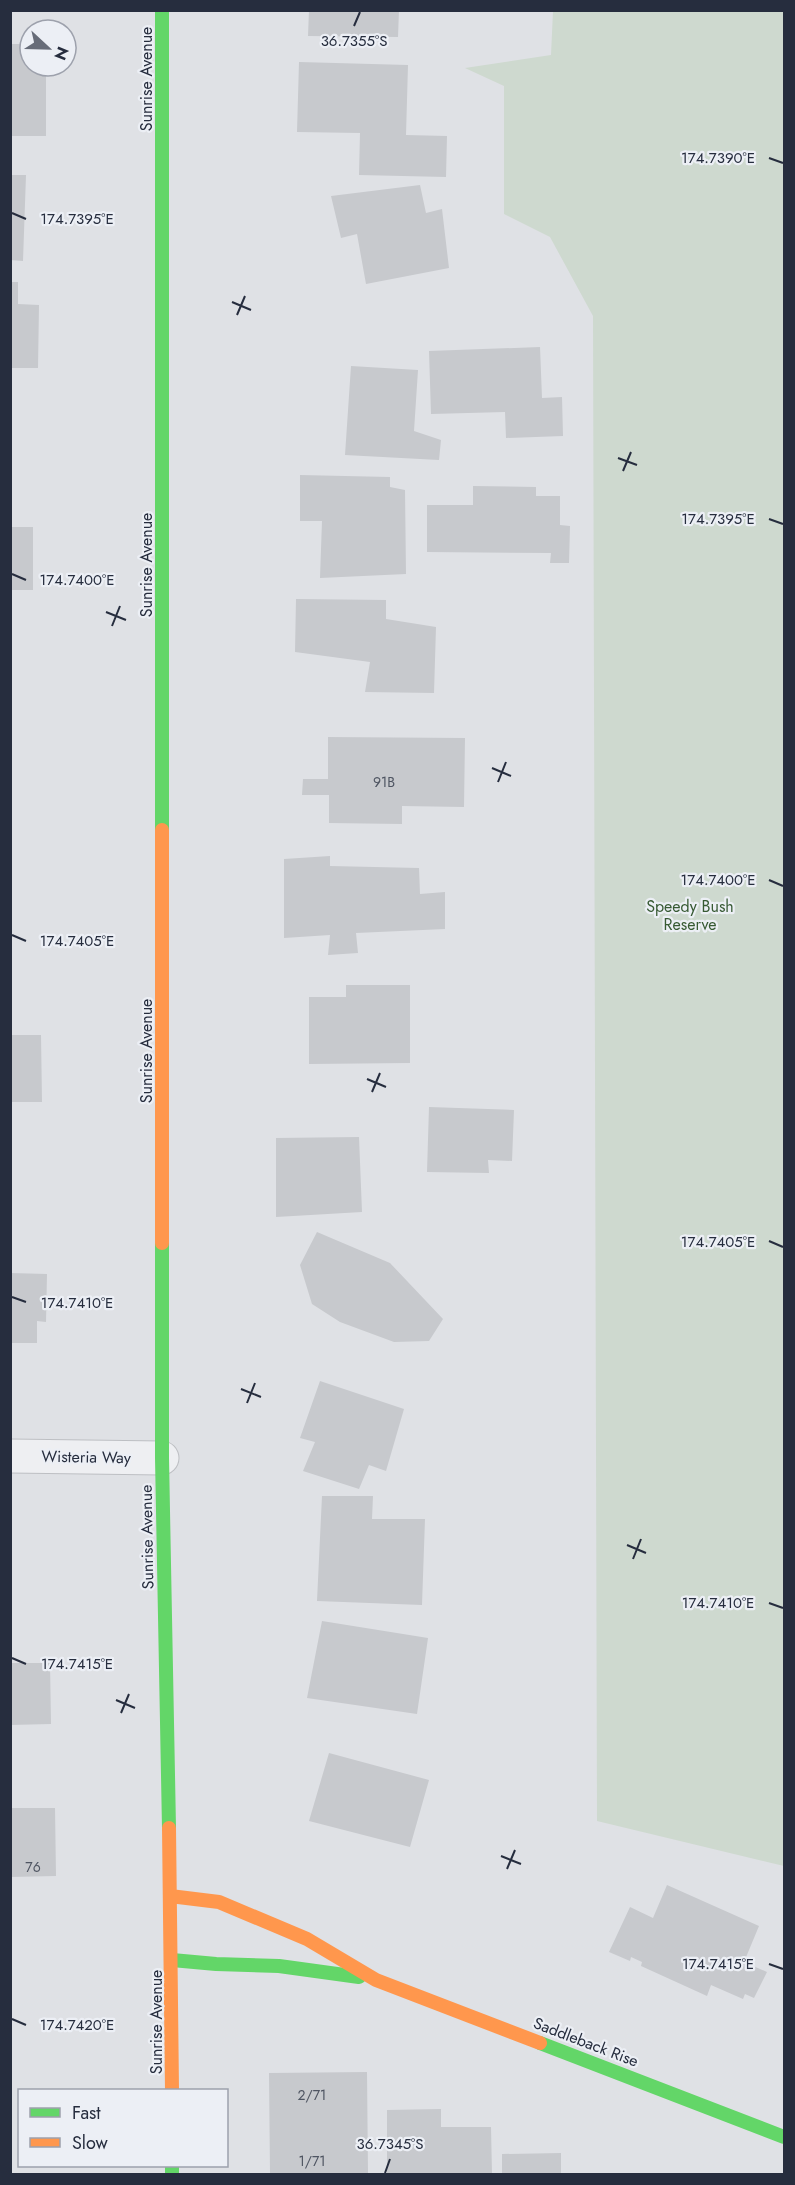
<svg xmlns="http://www.w3.org/2000/svg" width="795" height="2185" font-family="Jost,sans-serif">
<rect width="100%" height="100%" fill="#dfe1e5"/>
<!-- green -->
<path fill="#ced9cf" d="M553,11H784V1866L597,1821L593,316L550,237L504,214V86L465,68L551,55Z"/>
<!-- building -->
<path fill="#c7c9cd" d="M309,10H399L398,37L308,36Z
M10,44H30V66H46V136H10Z
M299,62L408,65L406,135L447,136L446,177L359,175L360,133L297,132Z
M10,175H26L23,261L10,260Z
M420,185L426,213L442,209L449,268L366,284L357,234L341,238L331,196Z
M10,282H18V304L39,305L38,368H10Z
M540,347L542,398L562,397L563,436L506,438L505,412L431,414L429,351Z
M351,366L418,370L414,431L441,440L439,460L345,455Z
M300,475L390,477V487L405,490L406,574L320,578L322,521H300Z
M473,486L536,487V496H560V525L570,526L569,563H550L551,553L427,552V505H473Z
M10,527H33V590H10Z
M296,599L386,600V619L436,627L434,693L365,692L370,662L295,652Z
M328,737L465,738L464,807L402,806V824L329,823V795H302L303,779H328Z
M330,856V866L419,868L420,894L445,892V929L356,933L358,953L328,955L330,935L284,938V859Z
M346,985H410V1063L309,1064V997H346Z
M10,1035H41L42,1102H10Z
M429,1107L514,1110L512,1161L488,1160L489,1173L427,1172Z
M359,1137L362,1212L276,1217V1138Z
M317,1232L390,1263L443,1319L429,1341L394,1342L340,1322L312,1304L300,1265Z
M10,1273L47,1274L46,1322L37,1321V1343H10Z
M320,1381L404,1409L386,1471L369,1465L359,1489L303,1471L315,1442L300,1438Z
M322,1496H373L372,1519H425L422,1605L317,1601Z
M322,1621L428,1638L417,1714L307,1698Z
M10,1663H50L51,1724L10,1725Z
M329,1753L429,1780L410,1847L309,1821Z
M10,1808H55L56,1876L10,1877Z
M667,1885L759,1926L744,1962L767,1972L754,1998L745,1994L743,1999L711,1985L707,1996L641,1966L642,1962L631,1957L630,1961L609,1952L630,1907L653,1918Z
M367,2072L368,2174H270L269,2073Z
M441,2109V2127H491L492,2174H387V2110Z
M561,2153V2174H502V2154Z"/>
<g fill="none" stroke-linecap="round" stroke-linejoin="round">
<!-- street casing -->
<g stroke="#bdbfc3" stroke-width="35">
<path id="street" d="M10,1456L162,1458"/>
</g>
<!-- street -->
<use href="#street" stroke="#eeeff2" stroke-width="33"/>
<!-- fast -->
<path stroke="#63d668" stroke-width="14" d="M162,10V830
M162,1243V1458L169,1828
M172,1960L216,1964L279,1966L359,1977
M540,2043L784,2137
M172,2166V2174"/>
<!-- slow -->
<path stroke="#ff974d" stroke-width="14" d="M162,830V1243
M169,1828L172,2090
M170,1896L219,1902L307,1939L376,1980L540,2043"/>
</g>
<!-- ticks -->
<path fill="none" stroke="#262d3e" stroke-width="2" d="M354,26L360,12M769,158L783,163M12,213L26,219M232,302L251,310M237,315L245,296M618,458L637,465M623,471L631,452M769,519L783,524M12,574L26,580M106,612L126,620M112,626L120,606M492,768L511,776M498,782L506,762M769,880L783,886M12,935L26,941M367,1079L386,1087M372,1092L380,1073M769,1241L783,1247M12,1297L26,1302M241,1389L261,1397M247,1403L255,1383M627,1545L646,1553M633,1559L641,1539M769,1603L783,1608M12,1658L26,1664M116,1700L135,1708M121,1713L129,1694M501,1856L521,1864M507,1869L515,1850M769,1964L783,1969M12,2019L26,2025M385,2173L390,2159"/>
<g text-anchor="middle" dominant-baseline="central" stroke-width="4.5" stroke-linejoin="round" paint-order="stroke">
<!-- number labels -->
<g font-size="14" fill="#4f5562">
<text x="384" y="782">91B</text>
<text x="33" y="1867">76</text>
<text x="312" y="2095">2/71</text>
<text x="312" y="2161">1/71</text>
</g>
<!-- street labels -->
<g font-size="16" fill="#262d3e" stroke="#eceff5">
<text transform="translate(146 79) rotate(-90)">Sunrise Avenue</text>
<text transform="translate(146 565) rotate(-90)">Sunrise Avenue</text>
<text transform="translate(146 1051) rotate(-90)">Sunrise Avenue</text>
<text transform="translate(86 1457) rotate(1)">Wisteria Way</text>
<text transform="translate(147 1537) rotate(-91)">Sunrise Avenue</text>
<text transform="translate(156 2022) rotate(-90)">Sunrise Avenue</text>
<text transform="translate(586 2042) rotate(21)">Saddleback Rise</text>
</g>
<!-- park labels -->
<g font-size="16" fill="#375a33" stroke="#eceff5">
<text x="690" y="906">Speedy Bush<tspan x="690" dy="18">Reserve</tspan></text>
</g>
</g>
<g font-size="15" text-anchor="middle" fill="#262d3e" stroke="#eceff5" stroke-width="4.5" stroke-linejoin="round" paint-order="stroke">
<text x="354" y="46">36.7355°S</text>
<text x="718" y="163">174.7390°E</text>
<text x="77" y="224">174.7395°E</text>
<text x="718" y="524">174.7395°E</text>
<text x="77" y="585">174.7400°E</text>
<text x="718" y="885">174.7400°E</text>
<text x="77" y="946">174.7405°E</text>
<text x="718" y="1247">174.7405°E</text>
<text x="77" y="1308">174.7410°E</text>
<text x="718" y="1608">174.7410°E</text>
<text x="77" y="1669">174.7415°E</text>
<text x="718" y="1969">174.7415°E</text>
<text x="77" y="2030">174.7420°E</text>
<text x="390" y="2149">36.7345°S</text>
</g>
<!-- border -->
<rect width="795" height="2185" fill="none" stroke="#262d3e" stroke-width="24"/>
<!-- legend -->
<rect x="18" y="2089" width="210" height="78" fill="#eceff5" stroke="#9da1ac" stroke-width="1.5"/>
<rect x="30" y="2108" width="30" height="9" fill="#63d668" stroke="#9da1ac" stroke-width="1.5"/>
<text x="72" y="2119" font-size="18" fill="#262d3e">Fast</text>
<rect x="30" y="2138" width="30" height="9" fill="#ff974d" stroke="#9da1ac" stroke-width="1.5"/>
<text x="72" y="2149" font-size="18" fill="#262d3e">Slow</text>
<!-- north arrow -->
<g transform="translate(48 48) rotate(112)"><circle r="28" fill="#eceff5" stroke="#9da1ac" stroke-width="1.5"/>
<path d="M0-4.5L10 22L0 15L-10 22Z" fill="#676c78"/>
<text y="-9" font-size="16" font-weight="bold" text-anchor="middle" fill="#262d3e">N</text>
</g>
</svg>
